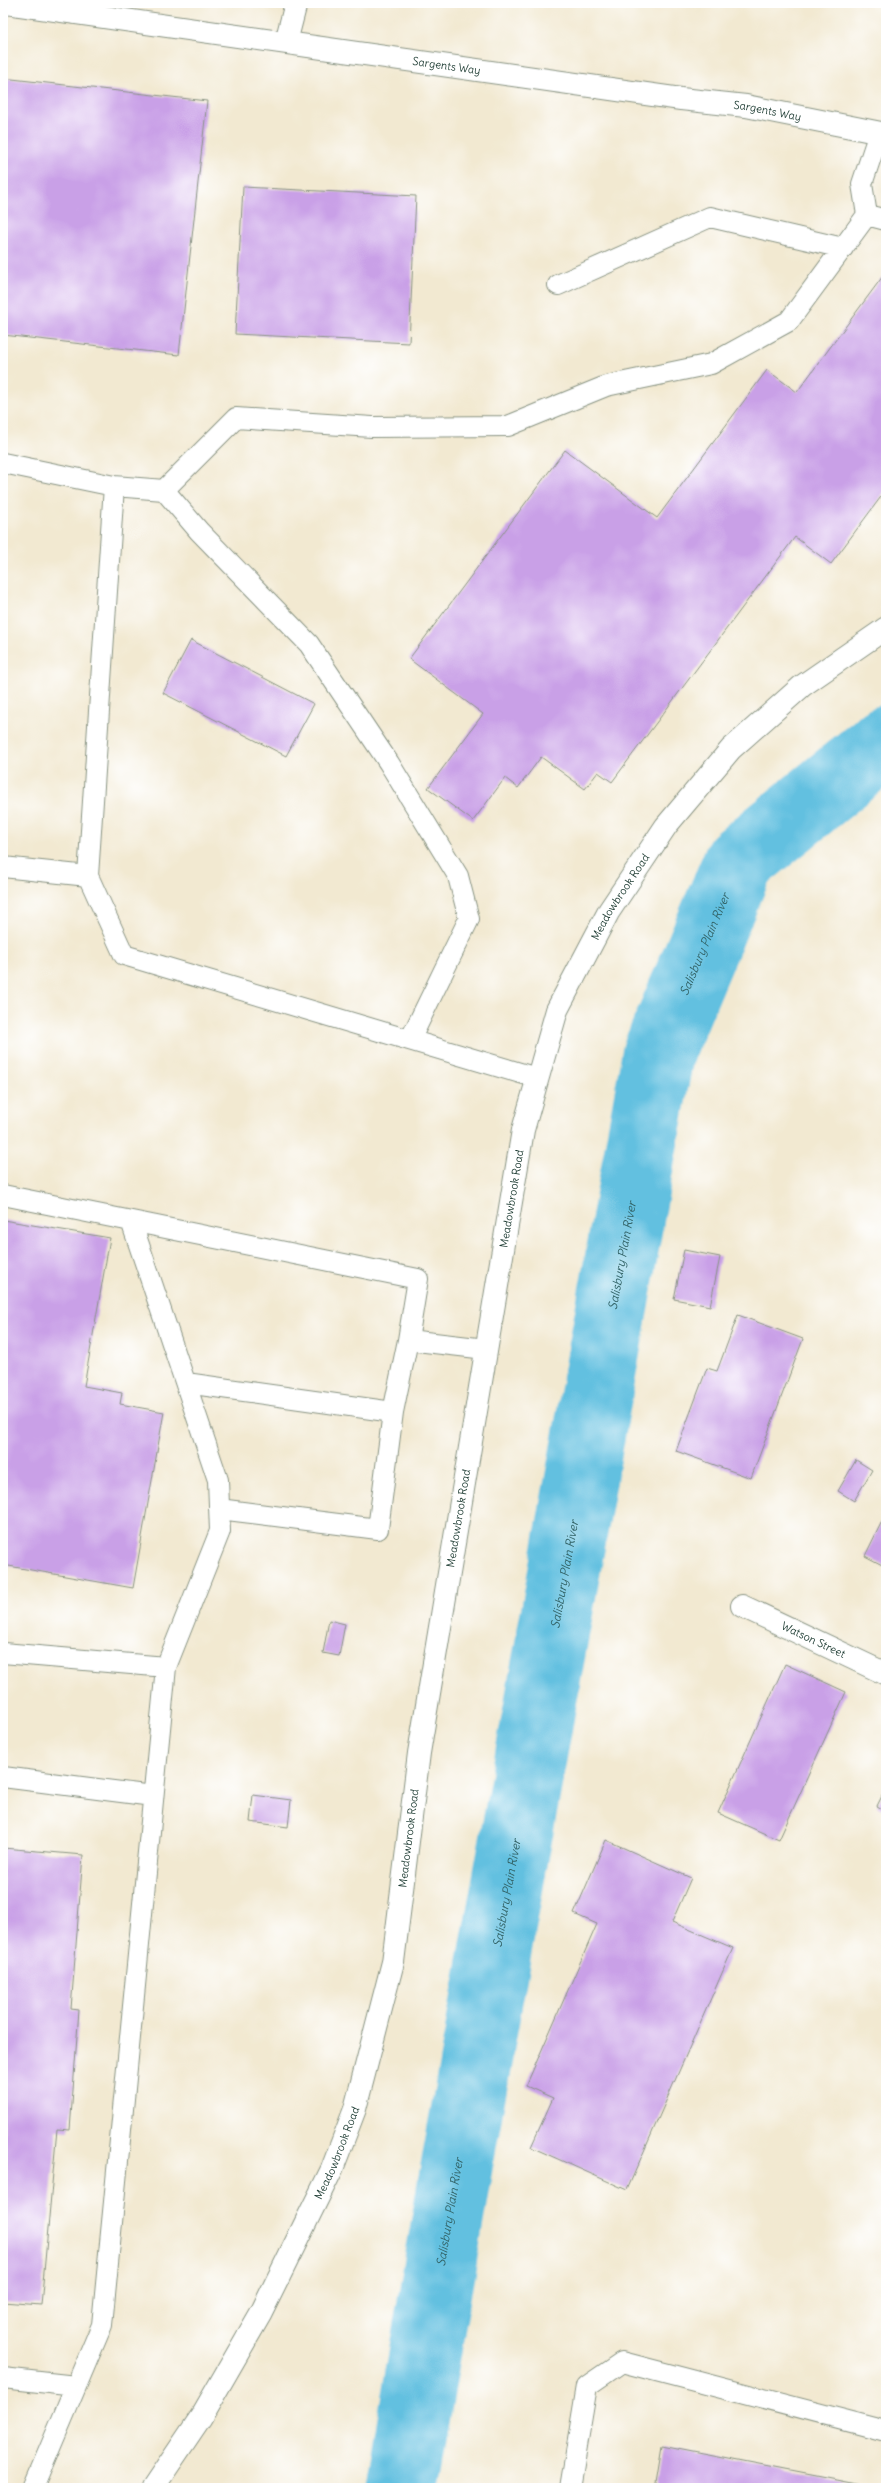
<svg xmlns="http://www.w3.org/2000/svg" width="889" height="2491" font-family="Delius,sans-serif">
<rect width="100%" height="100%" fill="#fff"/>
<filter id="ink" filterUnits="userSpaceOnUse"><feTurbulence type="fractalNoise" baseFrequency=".025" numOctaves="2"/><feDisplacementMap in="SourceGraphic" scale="8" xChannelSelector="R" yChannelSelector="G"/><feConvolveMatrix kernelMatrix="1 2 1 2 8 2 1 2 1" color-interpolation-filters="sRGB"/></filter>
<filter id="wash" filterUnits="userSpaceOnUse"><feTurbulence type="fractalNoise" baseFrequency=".012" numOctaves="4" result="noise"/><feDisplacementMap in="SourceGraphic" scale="16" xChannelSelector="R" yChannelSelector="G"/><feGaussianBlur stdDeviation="0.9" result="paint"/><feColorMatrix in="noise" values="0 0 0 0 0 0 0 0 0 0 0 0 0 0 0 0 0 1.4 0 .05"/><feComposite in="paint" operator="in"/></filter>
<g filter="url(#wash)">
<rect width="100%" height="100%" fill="#f2e9d1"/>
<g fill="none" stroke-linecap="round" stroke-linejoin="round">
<!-- river -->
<path stroke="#62c0e0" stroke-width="72" id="s1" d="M402,2488L456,2170L658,1053L739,861L886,741"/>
</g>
<g id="blocks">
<!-- building -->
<path fill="#c9a0e7" d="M3,78L207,101L179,355L3,335Z
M243,187L416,196L409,343L235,334Z
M886,272V490L831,564L795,537L612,782L598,772L585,789L541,757L518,788L505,778L473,821L428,788L483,714L409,659L565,450L657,518L767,370L797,392Z
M191,640L314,704L286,756L163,693Z
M3,1220L110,1238L84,1386L122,1393L120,1404L164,1412L133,1588L3,1565Z
M684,1250L720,1257L710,1306L674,1299Z
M738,1315L803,1339L751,1478L676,1451L707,1368L717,1371Z
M856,1460L872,1470L854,1501L838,1491Z
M886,1513V1567L865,1556Z
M329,1620L345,1624L339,1656L323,1653Z
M785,1664L846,1692L779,1840L718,1813Z
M886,1788V1811L877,1806Z
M253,1795L291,1800L288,1827L250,1822Z
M606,1840L691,1878L672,1922L733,1948L627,2190L531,2147L553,2098L526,2086L597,1924L574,1914Z
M3,1848L83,1855L71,2009L79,2010L70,2130L57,2129L41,2305L3,2302Z
M662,2446L873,2487V2488H655Z"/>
</g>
</g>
<g filter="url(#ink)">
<use href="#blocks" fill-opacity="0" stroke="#889382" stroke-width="1"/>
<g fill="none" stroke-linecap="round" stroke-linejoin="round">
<!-- lane casing -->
<g stroke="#889382" stroke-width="22">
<path id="lane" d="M867,215L886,220
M558,285L710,217L843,248
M3,463L114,486L164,490L199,531L309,644L389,763L458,876L469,919L410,1040
M114,486L88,876L124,955L537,1078
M164,490L236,418L372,427L508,426L606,386L711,364L789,321L867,215L862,184L879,133
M3,867L88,876
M3,1195L418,1279L408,1340L486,1349
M186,1383L393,1412
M219,1509L378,1529L393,1412L408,1340
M3,1653L166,1667
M3,1777L153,1796
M3,2378L76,2386
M33,2488L102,2325L166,1667L220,1531L218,1480L131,1221
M570,2488L587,2386L622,2362L886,2431"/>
</g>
<!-- street casing -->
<g stroke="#889382" stroke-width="24">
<g id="street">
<path d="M286,42L296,3"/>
<path id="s2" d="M742,1606L886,1674"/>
<path id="s3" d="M153,2488L201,2417L261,2313L332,2169L355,2109L393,1962L419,1753L523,1130L557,1010L609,911L666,826L731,749L802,686L886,628"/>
</g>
</g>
<!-- secondary casing -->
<g stroke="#889382" stroke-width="24">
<g id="secondary">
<path id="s4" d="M6,3L681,99L746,106L886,134"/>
</g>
</g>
<!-- lane -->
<use href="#lane" stroke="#fff" stroke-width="20"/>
<!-- street -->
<use href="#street" stroke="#fff" stroke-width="22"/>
<!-- secondary -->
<use href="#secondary" stroke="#fff" stroke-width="22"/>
</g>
</g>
<g text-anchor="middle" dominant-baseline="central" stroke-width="4" stroke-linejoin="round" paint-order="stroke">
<!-- street labels -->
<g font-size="11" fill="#1f3d34" stroke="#fff">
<text stroke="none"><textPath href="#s4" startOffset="445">Sargents Way</textPath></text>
<text stroke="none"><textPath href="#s4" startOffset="769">Sargents Way</textPath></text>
<text stroke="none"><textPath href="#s3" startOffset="1679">Meadowbrook Road</textPath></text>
<text stroke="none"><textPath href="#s3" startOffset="1355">Meadowbrook Road</textPath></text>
<text stroke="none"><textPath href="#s3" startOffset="1031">Meadowbrook Road</textPath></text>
<text stroke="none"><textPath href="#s2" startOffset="79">Watson Street</textPath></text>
<text stroke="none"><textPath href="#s3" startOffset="707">Meadowbrook Road</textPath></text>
<text stroke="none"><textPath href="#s3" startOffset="383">Meadowbrook Road</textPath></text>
</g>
<!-- water labels -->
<g font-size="12" font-style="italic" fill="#336468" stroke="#fff">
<text stroke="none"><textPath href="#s1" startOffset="1576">Salisbury Plain River</textPath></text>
<text stroke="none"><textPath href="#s1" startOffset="1252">Salisbury Plain River</textPath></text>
<text stroke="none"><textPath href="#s1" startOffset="928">Salisbury Plain River</textPath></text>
<text stroke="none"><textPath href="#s1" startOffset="604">Salisbury Plain River</textPath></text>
<text stroke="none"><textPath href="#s1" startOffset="280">Salisbury Plain River</textPath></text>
</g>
</g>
<!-- margin -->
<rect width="889" height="2491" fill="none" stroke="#fff" stroke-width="16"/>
</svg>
